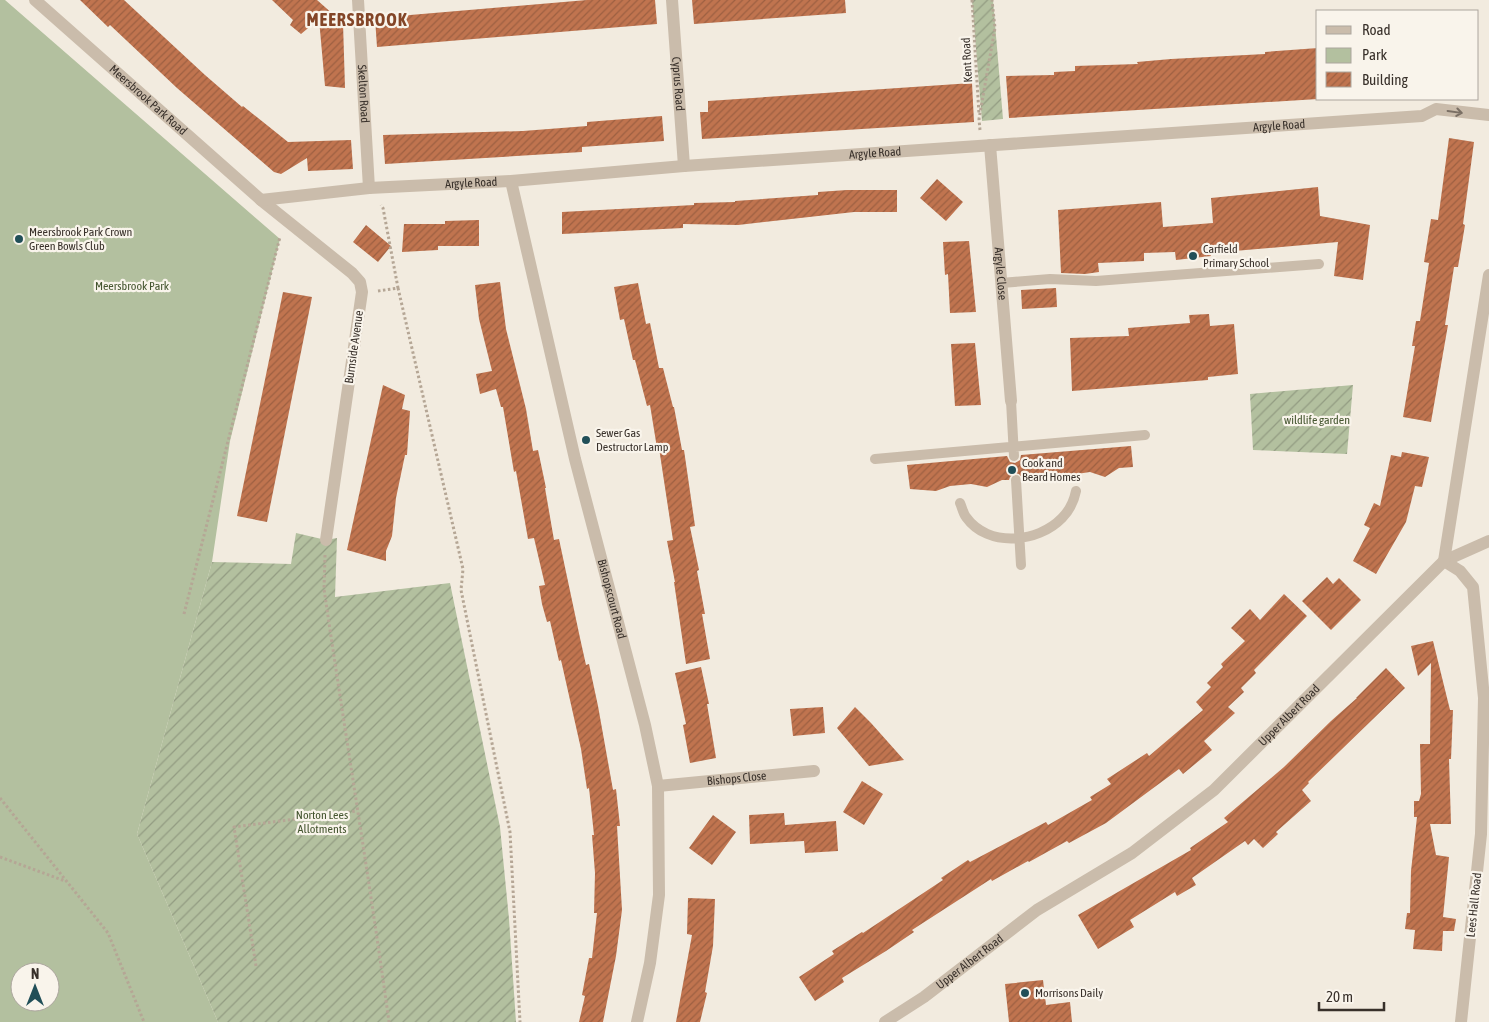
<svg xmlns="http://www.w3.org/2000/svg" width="1489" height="1022" font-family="'Asap Condensed',sans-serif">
<defs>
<pattern id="garden-furrows" width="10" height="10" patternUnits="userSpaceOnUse" patternTransform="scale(1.25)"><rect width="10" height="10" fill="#b3c09f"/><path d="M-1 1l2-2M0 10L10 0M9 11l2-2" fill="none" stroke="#939c82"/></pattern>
<pattern id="building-hatch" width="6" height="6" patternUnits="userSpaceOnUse" patternTransform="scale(1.25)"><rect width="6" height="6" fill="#c0744f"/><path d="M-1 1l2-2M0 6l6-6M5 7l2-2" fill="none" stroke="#9d6042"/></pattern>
</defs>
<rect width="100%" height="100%" fill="#f2ebdf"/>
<!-- park -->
<path fill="#b3c09f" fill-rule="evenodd" d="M0,0H5L280,239L230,441L212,562L137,834L218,1022H0ZM20,972H50V1002H20Z"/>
<!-- garden -->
<path fill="url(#garden-furrows)" d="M972,0H993L1003,119L982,121Z
M1353,385L1347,454L1253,450L1250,394Z
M296,533L326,540L337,538L335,597L450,583L500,827L509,919L516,1022H218L137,834L212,562L291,564Z"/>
<!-- building -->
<path fill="url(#building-hatch)" d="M80,0H124L205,75L242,107L243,106L288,142L351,140L353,169L308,171L307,158L281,174L274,172L177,88L110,25L108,27Z
M272,0H317L343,23L345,88L325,86L319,19L301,34L290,25L293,20Z
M587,0H655L657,24L377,47L375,18Z
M692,0H845L846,13L694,24Z
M1318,48V99L1009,118L1006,76L1054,75V72L1075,71V66L1138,64L1137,62L1171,59L1265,54V52Z
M972,83L974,122L702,139L700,112H708V101Z
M662,116L664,141L582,147V152L549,154L385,164L383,135L523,131L587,126V122Z
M1449,138L1474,142L1463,224L1465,225L1458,267H1454L1445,325H1448L1431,422L1403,417L1415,346H1412L1416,321H1420L1429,263L1424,262L1431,219L1438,220Z
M937,179L963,202L946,221L920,198Z
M1318,187L1320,216L1370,225L1363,280L1334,276L1338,242L1211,253V256L1176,260L1175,252L1144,253V261L1098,263L1099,272L1085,274L1061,273L1058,210L1161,202L1163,227L1213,223L1211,198Z
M847,190H897V212H854L738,225L683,224V228L562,234V212L694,205V203L735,202V201L818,195V192Z
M479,220V246H438V250L402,252L404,224H445V221Z
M366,225L391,246L378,262L353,242Z
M969,241L976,312L950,313L948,274L945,275L943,242Z
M500,282L506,329L526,409L533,451L538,450L546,488H545L554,540L559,539L580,638L586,665L589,664L598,706L613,790L616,789L620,826H617L622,910L616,956L603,1022H579L585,996L582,995L589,958H592L597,913H594L595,873L592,835H594L589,788L587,789L581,749L561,660L559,661L550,621L547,622L542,604L539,586L545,585L534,538L528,539L516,471L514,472L503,407H501L496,389L480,394L476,374L492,371L479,319L475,285Z
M638,283L646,324L650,323L659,368H663L673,407H674L682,450H684L695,526L690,527L699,570L697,571L705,614H702L710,659L686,664L674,582H675L667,541L673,540L659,448H657L650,405L647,406L635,360H633L624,319L620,320L614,287Z
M1056,288L1057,307L1022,309L1021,290Z
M283,292L312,297L267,522L237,516Z
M1209,314L1210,326L1234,324L1238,374L1208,377V380L1072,391L1070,338L1129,336L1128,328L1190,323L1189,315Z
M975,343L981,405L955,406L951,344Z
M383,385L405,395L402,409L410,411L407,455H405L396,498L392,536L386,551V561L347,550Z
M1131,446L1133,467L1119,468L1105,477L1090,472L1070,475L1056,483L1041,479H1023L1019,474L1015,473L1010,477L1009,480H1002L987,487L971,484L950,486L936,491L910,489L907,465L1007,456L1010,462L1015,463L1020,460L1021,455Z
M1402,452L1429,457L1422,487L1415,486L1406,522L1376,574L1353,561L1370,528L1364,525L1374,503L1380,506L1391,455L1401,457Z
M1327,577L1333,584L1339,578L1361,600L1331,630L1302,601Z
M1284,594L1307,616L1254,670L1256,673L1241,688L1244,692L1228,707L1235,713L1204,741L1212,750L1183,774L1179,769L1106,823L1069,843L1067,841L1029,862L1028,861L992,881L991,879L912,930L914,932L886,951L842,978L844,982L815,1001L799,977L834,954L832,951L862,932L863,933L943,880L941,878L968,860L970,862L1046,822L1048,825L1092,800L1090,797L1111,784L1107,779L1147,753L1149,756L1203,710L1196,702L1211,687L1207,683L1223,667L1221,664L1245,641L1231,628L1250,609L1260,620Z
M1433,641L1450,710H1453L1451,759H1449L1451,824H1430L1436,855L1449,857L1443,917L1456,919L1454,931H1443L1442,951L1413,949L1415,930L1405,929L1407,913H1410L1411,871L1417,817H1414V801H1419L1421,794L1420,744H1430L1431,663L1418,676L1411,646Z
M701,667L709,704H707L716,758L690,763L683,725L686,724L675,673Z
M1386,668L1405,688L1308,782L1309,783L1302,790L1311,801L1276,832L1278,834L1263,848L1254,839L1248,845L1245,841L1192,878L1196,885L1177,896L1175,892L1130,920L1134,927L1098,949L1078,915L1191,850L1190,848L1228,822L1224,818L1284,767L1331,721L1357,698H1356Z
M823,707L825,733L793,736L790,709Z
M855,707L871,723L904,760L869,766L837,728Z
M862,781L883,794L864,825L843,812Z
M784,813L785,825L836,821L838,851L805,853L804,841L750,844L749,815Z
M713,815L736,832L712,865L689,848Z
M688,898L715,899L713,946L705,992L707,993L700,1022H676L692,935L687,934Z
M1043,980L1046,1005L1070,1002L1072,1022H1009L1005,984Z"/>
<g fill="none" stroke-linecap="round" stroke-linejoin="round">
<!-- path -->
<path stroke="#b5a695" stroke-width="3" stroke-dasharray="2.5 2.5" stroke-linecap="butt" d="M972,0L979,114
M980,130L979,119L995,28L992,0
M398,288L463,569L461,590L510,832L520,1022
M378,291L398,288L383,208L381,205
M325,555L324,589C345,733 369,877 389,1022
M184,614L280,237
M0,798L108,933L144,1022
M0,857L65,881
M256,966L234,827L357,811"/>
<!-- service -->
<path stroke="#cabcab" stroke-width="10" d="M1001,283L1050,279L1096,281L1319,264
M1011,401L1014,456
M875,459L1145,435
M1016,480L1021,565
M960,503C962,507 963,513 966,517C988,548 1038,543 1062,518C1070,510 1074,501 1076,491"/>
<!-- minor -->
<g stroke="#cabcab" stroke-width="12">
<path id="s1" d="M35,0L261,200L352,273L360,282L362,292L326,540"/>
<path id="s2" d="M358,0L369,188"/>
<path id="s3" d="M672,0L684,166"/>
<path id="s4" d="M990,145L1011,401"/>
<path id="s5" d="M511,181L575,459L645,725L658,786L659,895L650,963L637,1022"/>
<path id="s6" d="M261,200L369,188L511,181L684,166L1422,116L1436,109L1489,115"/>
<path d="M1444,561L1460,571L1473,587L1484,698L1481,834L1461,1022"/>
<path d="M1444,561L1489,541"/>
<path id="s7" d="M658,786L814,771"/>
</g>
<!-- tertiary -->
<path stroke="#cabcab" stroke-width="12" id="s8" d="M885,1022L924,997L1037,910L1132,853L1214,790L1444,561L1489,275"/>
</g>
<!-- one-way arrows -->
<defs><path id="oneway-shaft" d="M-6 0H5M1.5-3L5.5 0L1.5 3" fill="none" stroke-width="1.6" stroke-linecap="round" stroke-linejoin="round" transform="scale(1.25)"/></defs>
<use stroke="#7a6f64" href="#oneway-shaft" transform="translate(1455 112) rotate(8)"/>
<!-- markers -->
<g fill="#214f58" stroke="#f9f4eb" stroke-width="2">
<circle cx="19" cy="239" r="5"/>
<circle cx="1193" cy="256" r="5"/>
<circle cx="586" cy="440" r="5"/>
<circle cx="1012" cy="470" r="5"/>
<circle cx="1025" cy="993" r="5"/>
</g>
<g text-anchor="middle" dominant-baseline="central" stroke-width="4.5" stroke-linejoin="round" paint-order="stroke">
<!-- street labels -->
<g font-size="12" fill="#38302a" stroke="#f9f4eb">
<text transform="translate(967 60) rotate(-93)">Kent Road</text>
<text stroke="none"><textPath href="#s3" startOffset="84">Cyprus Road</textPath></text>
<text stroke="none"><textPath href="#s2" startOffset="94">Skelton Road</textPath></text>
<text stroke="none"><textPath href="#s1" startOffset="151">Meersbrook Park Road</textPath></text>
<text stroke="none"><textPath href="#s6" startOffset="1021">Argyle Road</textPath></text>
<text stroke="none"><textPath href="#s6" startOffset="616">Argyle Road</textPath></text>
<text stroke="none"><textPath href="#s6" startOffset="211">Argyle Road</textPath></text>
<text stroke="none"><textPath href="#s4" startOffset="129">Argyle Close</textPath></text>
<text transform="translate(354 347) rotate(-82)">Burnside Avenue</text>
<text stroke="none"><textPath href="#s5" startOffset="430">Bishopscourt Road</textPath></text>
<text stroke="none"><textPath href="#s8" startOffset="509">Upper Albert Road</textPath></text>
<text stroke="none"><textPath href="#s7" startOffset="79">Bishops Close</textPath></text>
<text transform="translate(1474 905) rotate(-84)">Lees Hall Road</text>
<text stroke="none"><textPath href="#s8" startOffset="104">Upper Albert Road</textPath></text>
</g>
<!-- poi labels -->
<g font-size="12" fill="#38302a" stroke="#f9f4eb" text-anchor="start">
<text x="29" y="232">Meersbrook Park Crown<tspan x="29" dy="14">Green Bowls Club</tspan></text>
<text x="1203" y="249">Carfield<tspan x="1203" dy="14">Primary School</tspan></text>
<text x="596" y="433">Sewer Gas<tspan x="596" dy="14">Destructor Lamp</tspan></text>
<text x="1022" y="463">Cook and<tspan x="1022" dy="14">Beard Homes</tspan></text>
<text x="1035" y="993">Morrisons Daily</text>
</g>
<!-- park labels -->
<g font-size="12" fill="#44552f" stroke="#f9f4eb">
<text x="132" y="286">Meersbrook Park</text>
<text x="1317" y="420">wildlife garden</text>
<text x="322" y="815">Norton Lees<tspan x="322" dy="14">Allotments</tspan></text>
</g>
<!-- district labels -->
<g font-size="18" font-weight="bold" letter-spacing="1" fill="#834527" stroke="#f9f4eb">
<text x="357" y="19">MEERSBROOK</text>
</g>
</g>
<!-- legend -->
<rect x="1316" y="10" width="162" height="90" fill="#f9f4eb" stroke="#aca69e"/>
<rect x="1326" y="26" width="25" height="8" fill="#cabcab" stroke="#aca69e"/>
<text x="1362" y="35" font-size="15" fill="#38302a">Road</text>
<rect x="1326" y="48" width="25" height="15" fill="#b3c09f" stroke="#aca69e"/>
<text x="1362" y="60" font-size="15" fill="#38302a">Park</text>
<rect x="1326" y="72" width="25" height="15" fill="url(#building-hatch)" stroke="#aca69e"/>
<text x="1362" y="85" font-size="15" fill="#38302a">Building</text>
<!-- north arrow -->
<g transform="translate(35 987)"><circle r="24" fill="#f9f4eb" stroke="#aca69e"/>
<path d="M0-4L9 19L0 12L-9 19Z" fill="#214f58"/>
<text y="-8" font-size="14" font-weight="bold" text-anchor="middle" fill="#38302a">N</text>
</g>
<!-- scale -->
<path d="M1319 1002v8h65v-8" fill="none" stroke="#38302a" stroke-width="2.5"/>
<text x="1326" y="1002" font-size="15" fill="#38302a" stroke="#f9f4eb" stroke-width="4" paint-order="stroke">20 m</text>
</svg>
